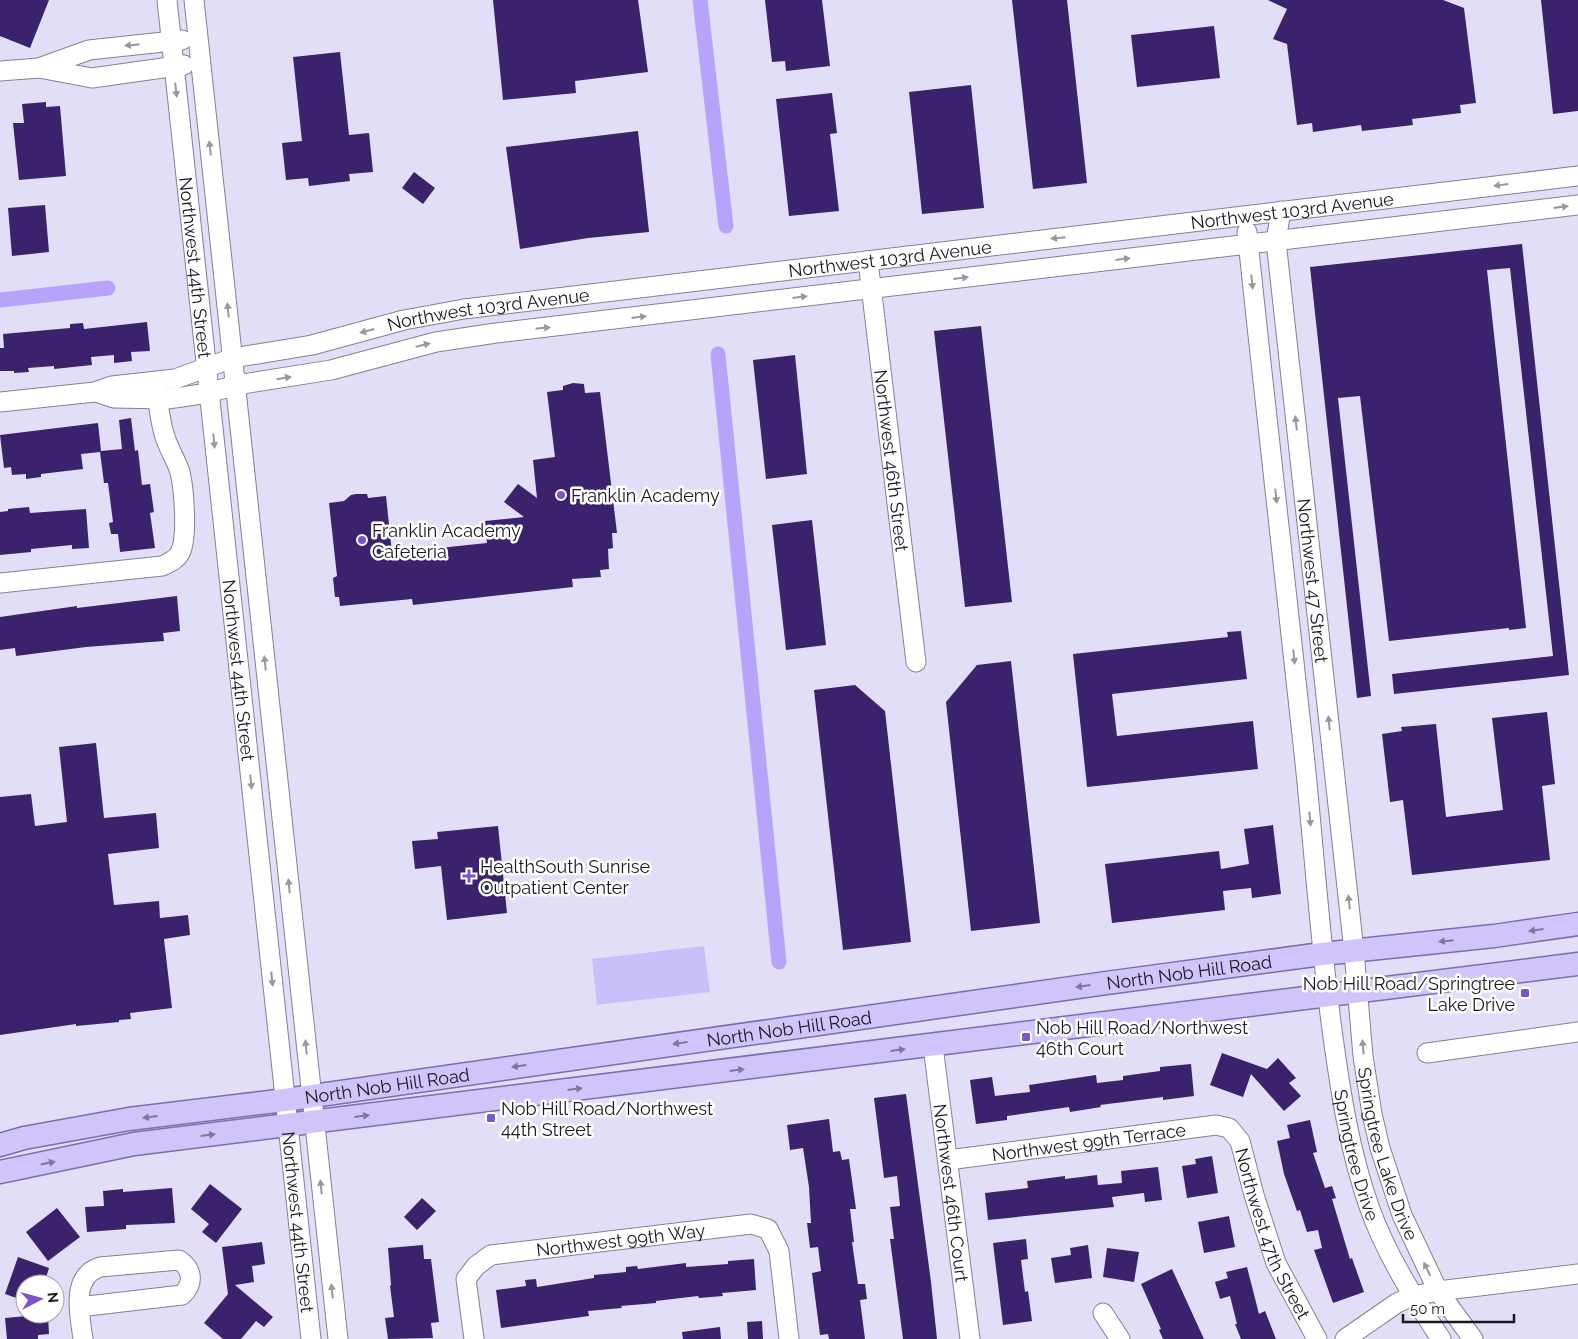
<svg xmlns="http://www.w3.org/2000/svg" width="1578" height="1339" font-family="Raleway,sans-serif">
<rect width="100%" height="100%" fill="#e2def7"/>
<!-- green -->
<path fill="#cbbffb" d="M704,946L710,992L597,1005L592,959Z"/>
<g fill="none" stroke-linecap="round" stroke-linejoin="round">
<!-- canal -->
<path stroke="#b7a3fa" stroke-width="15" d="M700,0L726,226
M0,300L108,288
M718,354L779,962"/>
</g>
<!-- building -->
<path fill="#3b226d" d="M0,0H49L30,48L0,36Z
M493,0H638L648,72L575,81L576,93L503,100Z
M765,0H822L830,66L786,71L785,61L772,62Z
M1012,0H1067L1087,183L1033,189Z
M1268,0H1443L1464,8L1476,103L1460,105L1461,113L1412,119L1413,125L1362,131L1361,125L1313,132L1312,123L1297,125L1287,44L1273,39L1287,9Z
M1541,0H1578V111L1553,114Z
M1214,26L1220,78L1137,87L1131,35Z
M340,52L349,135L369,133L373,172L349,174L350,181L309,186L308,178L286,180L282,143L302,141L293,57Z
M971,85L984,208L922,214L909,92Z
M832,93L837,133L830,134L839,211L789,216L776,99Z
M46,102V107L60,106L66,176L19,180L13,123H24L22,104Z
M638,131L649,232L588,238L520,249L506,147Z
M414,172L435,188L423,204L402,188Z
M45,205L49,252L12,256L8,208Z
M1522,244L1569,675L1394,694L1392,674L1553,656L1510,268L1487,270L1526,628L1509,630V628L1389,641L1360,396L1338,398L1371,696L1357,698L1310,267Z
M147,322L150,351L131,352L132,361L114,363V355L91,357L92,365L54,369V366L28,368L29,372L14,373V371H0V348H4L3,334L70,328V324L83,323L84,329Z
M981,326L1012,602L965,607L934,331Z
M795,355L807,474L766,479L753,360Z
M573,383L584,384L585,393L600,392L617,533H612L613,548L608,549L609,569L600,570L601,577L572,579L573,587L413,605L412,599L340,606L339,597H335L333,578L337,576L329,503L344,501L351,495L356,494H367L368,498L386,496L392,553L487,543L485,521L524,517L504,502L518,484L537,498L533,460L555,457L547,392L563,390V386Z
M131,418L135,451L138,450L142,485L150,484L154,512L150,513L155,548L120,552L118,534H111L109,523L113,522L108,483H104L100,452L81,454L83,469L41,474V477L26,479V474L12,475L11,467L4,468L0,435L98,423L101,451L122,449L119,420Z
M29,507L30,513L86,509L89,548L72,549V545L31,549V552L0,555V512L8,511V509Z
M812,520L826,645L786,650L772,525Z
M177,596L180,631L163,633L164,641L86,647L16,656L15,648L0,650V617L77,606V608Z
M1241,631L1247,679L1112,694L1117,736L1253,721L1258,769L1087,787L1073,654L1228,637L1227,632Z
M1011,661L1040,923L971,931L946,702L977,665Z
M855,685L885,711L911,942L843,950L814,690Z
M1547,712L1555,784L1542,786L1550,860L1412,875L1403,800L1390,802L1382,734L1402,731L1401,727L1436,724L1446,817L1503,810L1492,718Z
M96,743L104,818L156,813L159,848L108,854L114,905L159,901L160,918L188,915L190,935L164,939L172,1008L130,1013L131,1019L119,1020V1022L76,1026V1024L0,1035V797L31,794L35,826L67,822L59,747Z
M1273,825L1281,894L1252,898L1251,888L1223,891L1225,910L1112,923L1105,864L1219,851L1221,869L1249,864L1244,829Z
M498,826L507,913L447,920L441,866L415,869L412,841L438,839L437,832Z
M1222,1053L1267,1069L1278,1058L1296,1078L1289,1083L1301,1096L1284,1111L1251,1074L1243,1097L1210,1085Z
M1191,1064L1194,1096L1163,1100V1097L1100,1105L1101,1107L1070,1112L1069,1107L1007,1116V1120L976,1124L970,1080L992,1077L995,1096L1030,1092L1029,1085L1096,1075L1097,1083L1123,1080V1076L1160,1071V1067Z
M906,1094L931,1282L937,1339H903L890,1239H894L890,1207L900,1206L897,1176L884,1178L874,1098Z
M829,1119L833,1152L840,1151L842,1160L849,1159L856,1209H850L854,1242H852L858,1284H865L867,1299L860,1300L865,1339H829L828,1334L820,1335L812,1273L821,1271L818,1247L810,1248L807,1223H811L809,1187L803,1148L790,1150L787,1125Z
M1310,1120L1317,1152L1313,1153L1325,1188L1332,1186L1336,1198L1332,1199L1350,1259L1352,1258L1364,1292L1333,1303L1314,1250L1322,1248L1318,1230L1307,1232L1300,1210L1297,1211L1284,1174L1277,1141L1290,1138L1287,1125Z
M1212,1156L1218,1193L1187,1198L1182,1166L1196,1164L1195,1159Z
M1158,1167L1162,1200L1145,1202L1144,1193L1112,1197L1114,1207L988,1220L985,1193L1028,1188L1027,1181L1065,1176V1179L1097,1175L1098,1185L1122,1183L1121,1171Z
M210,1184L242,1209L216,1243L202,1232L209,1224L191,1209Z
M172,1188L175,1223L126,1225V1229L87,1232L85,1207L104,1206L103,1191L123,1189V1192Z
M422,1198L436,1211L417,1230L404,1217Z
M57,1208L80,1237L48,1261L26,1232Z
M1229,1216L1235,1247L1204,1253L1198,1222Z
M1026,1239L1028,1259L1021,1260L1025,1292L1028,1291L1032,1321L1003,1325L993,1243Z
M262,1242L265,1264L252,1266L254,1282L235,1285L273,1317L264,1327L256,1321L241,1339H223L204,1323L228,1294L222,1247Z
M423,1245L424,1259H431L439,1322L431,1323L433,1338L388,1339L385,1318L394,1317L390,1286L391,1285L388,1248Z
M1088,1245L1092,1278L1055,1283L1051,1258L1071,1255L1070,1248Z
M1107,1248L1139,1252L1134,1282L1103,1277Z
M18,1257L49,1268L44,1284H25V1301L5,1294Z
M754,1259L756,1290L722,1293L723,1296L699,1298L698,1296L656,1301V1303L621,1306L622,1308L588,1311L589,1316L501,1328L496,1290L526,1286L525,1280L536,1279L537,1287L594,1278V1275L626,1272V1267L637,1266L638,1269L686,1263V1267L728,1264V1261Z
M1247,1267L1259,1314L1265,1311L1276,1339H1241L1235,1324H1237L1230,1296L1220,1299L1215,1282L1228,1278L1226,1272Z
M1172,1269L1193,1315L1204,1339H1163L1159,1330L1161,1329L1141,1284Z
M48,1314L49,1334L38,1335V1339H7L5,1318Z
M762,1321L763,1339H748L747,1322Z
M720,1327L721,1339H683L682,1332Z"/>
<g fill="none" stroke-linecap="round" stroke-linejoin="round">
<!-- minor casing -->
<g stroke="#848096" stroke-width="21">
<g id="minor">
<path id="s1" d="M167,0L311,1339"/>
<path d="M194,0L338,1339"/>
<path d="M39,68L92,78L184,65"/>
<path d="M0,71L39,68L89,50L182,40"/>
<path id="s2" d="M1281,211L1276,241L1354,951L1363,1056L1372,1114L1380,1148L1402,1215L1438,1291L1473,1339"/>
<path id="s3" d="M1247,232C1265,406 1286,580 1304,753C1314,848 1320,943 1333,1037C1341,1095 1350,1153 1370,1209C1387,1256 1414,1298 1441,1339"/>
<path id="s4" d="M868,261L916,662"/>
<path d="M99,393L114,398L167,399L182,397L208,393L236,385L331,370L436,342L496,333L1578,205"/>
<path id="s5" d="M0,402L95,392L112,386L175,379L233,358L312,345L404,320L464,309L1578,176"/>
<path d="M0,583L162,566C169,563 176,560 180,553C188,538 184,489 180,472C176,460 169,449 165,437C160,421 158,404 156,387"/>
<path id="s6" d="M933,1046L970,1339"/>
<path d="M1427,1053L1578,1032"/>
<path id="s7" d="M948,1160L1216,1125L1229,1128L1240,1141L1254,1195L1276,1263L1317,1339"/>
<path d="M79,1307L182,1295C194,1284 193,1269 179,1260L100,1267C70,1277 80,1315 83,1339"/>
<path d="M1103,1313L1120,1339"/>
<path id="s8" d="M474,1339L466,1279L476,1266L491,1255L751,1224L768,1229L779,1251L789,1339"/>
<path d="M1345,1339L1397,1303L1413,1296L1438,1291L1578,1274"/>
</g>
</g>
<!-- major casing -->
<g stroke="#7c6ead" stroke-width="25">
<g id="major">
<path id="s9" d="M0,1145L24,1138L129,1119L285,1100L1106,983L1322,954L1494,936L1578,924"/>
<path d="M0,1172L134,1144L1578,964"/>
</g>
</g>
<!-- minor -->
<use href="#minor" stroke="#fff" stroke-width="19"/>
<!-- major -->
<use href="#major" stroke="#d0c4fb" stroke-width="22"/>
</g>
<!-- one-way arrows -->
<defs><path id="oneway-solid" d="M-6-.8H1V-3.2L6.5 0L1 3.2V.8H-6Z" transform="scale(1.25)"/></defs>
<g fill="#98979b">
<use href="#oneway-solid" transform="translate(132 45) rotate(174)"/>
<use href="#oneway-solid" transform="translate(176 90) rotate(84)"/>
<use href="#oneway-solid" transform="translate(210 148) rotate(-96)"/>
<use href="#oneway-solid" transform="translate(1501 185) rotate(173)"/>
<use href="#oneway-solid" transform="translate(1561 207) rotate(-7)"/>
<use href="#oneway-solid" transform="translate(1058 238) rotate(174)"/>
<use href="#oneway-solid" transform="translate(1123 259) rotate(-7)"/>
<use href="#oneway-solid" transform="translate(961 278) rotate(-7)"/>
<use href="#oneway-solid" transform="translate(1252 282) rotate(84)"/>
<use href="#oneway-solid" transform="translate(800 297) rotate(-7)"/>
<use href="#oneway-solid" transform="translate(228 310) rotate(-96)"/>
<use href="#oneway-solid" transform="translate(639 317) rotate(-7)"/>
<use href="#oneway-solid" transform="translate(543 328) rotate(-6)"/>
<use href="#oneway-solid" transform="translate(367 331) rotate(165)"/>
<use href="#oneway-solid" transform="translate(423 345) rotate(-13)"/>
<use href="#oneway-solid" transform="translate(284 378) rotate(-9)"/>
<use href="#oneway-solid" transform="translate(1296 423) rotate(-96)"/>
<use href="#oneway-solid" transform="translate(214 441) rotate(84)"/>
<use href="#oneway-solid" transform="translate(1276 496) rotate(84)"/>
<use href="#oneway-solid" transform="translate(1294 657) rotate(84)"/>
<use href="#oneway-solid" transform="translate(265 663) rotate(-96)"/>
<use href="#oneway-solid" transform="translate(1329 723) rotate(-96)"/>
<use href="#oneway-solid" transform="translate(251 782) rotate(84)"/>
<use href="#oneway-solid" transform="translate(1310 819) rotate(85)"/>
<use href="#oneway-solid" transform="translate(289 886) rotate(-96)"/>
<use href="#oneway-solid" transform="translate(1349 902) rotate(-96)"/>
<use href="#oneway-solid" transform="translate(272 979) rotate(84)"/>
<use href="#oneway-solid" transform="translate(306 1047) rotate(-96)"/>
<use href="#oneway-solid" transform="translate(1363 1047) rotate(-95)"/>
<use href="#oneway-solid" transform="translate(321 1187) rotate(-96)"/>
<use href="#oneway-solid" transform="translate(1427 1269) rotate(-116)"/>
<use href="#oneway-solid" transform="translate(332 1291) rotate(-96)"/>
</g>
<g fill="#7e7799">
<use href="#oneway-solid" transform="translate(1536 930) rotate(172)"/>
<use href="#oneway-solid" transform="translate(1446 941) rotate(174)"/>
<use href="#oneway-solid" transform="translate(1083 986) rotate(172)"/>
<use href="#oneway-solid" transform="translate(680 1043) rotate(172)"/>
<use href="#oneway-solid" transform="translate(898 1050) rotate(-7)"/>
<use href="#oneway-solid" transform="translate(519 1066) rotate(172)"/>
<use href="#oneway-solid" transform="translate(737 1070) rotate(-7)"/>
<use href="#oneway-solid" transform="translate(575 1089) rotate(-7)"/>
<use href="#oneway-solid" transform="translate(362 1116) rotate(-7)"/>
<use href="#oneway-solid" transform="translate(150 1117) rotate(173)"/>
<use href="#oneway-solid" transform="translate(208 1135) rotate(-7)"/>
<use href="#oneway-solid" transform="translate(48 1163) rotate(-11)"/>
</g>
<!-- markers -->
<g fill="#7a55cf" stroke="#fff" stroke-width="2">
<circle cx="561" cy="495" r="5"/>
<circle cx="362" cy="540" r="5"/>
<path d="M466.5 868.5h5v5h5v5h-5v5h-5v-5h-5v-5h5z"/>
<rect x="1520" y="988" width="10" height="10" rx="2.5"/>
<rect x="1021" y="1032" width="10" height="10" rx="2.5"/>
<rect x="486" y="1113" width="10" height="10" rx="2.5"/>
</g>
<g text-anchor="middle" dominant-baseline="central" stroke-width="5" stroke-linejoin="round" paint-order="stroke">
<!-- street labels -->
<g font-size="18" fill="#1a1821" stroke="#fff">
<text stroke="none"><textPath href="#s5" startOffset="1309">Northwest 103rd Avenue</textPath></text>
<text stroke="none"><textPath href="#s5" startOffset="904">Northwest 103rd Avenue</textPath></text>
<text stroke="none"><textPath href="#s1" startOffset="269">Northwest 44th Street</textPath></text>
<text stroke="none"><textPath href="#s5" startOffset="499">Northwest 103rd Avenue</textPath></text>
<text stroke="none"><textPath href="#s4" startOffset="201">Northwest 46th Street</textPath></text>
<text stroke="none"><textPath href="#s2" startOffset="372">Northwest 47 Street</textPath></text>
<text stroke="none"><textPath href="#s1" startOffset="674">Northwest 44th Street</textPath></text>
<text stroke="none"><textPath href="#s9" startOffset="1202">North Nob Hill Road</textPath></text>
<text stroke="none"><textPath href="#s9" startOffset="798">North Nob Hill Road</textPath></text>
<text stroke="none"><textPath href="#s9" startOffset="392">North Nob Hill Road</textPath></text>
<text stroke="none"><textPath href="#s7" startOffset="142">Northwest 99th Terrace</textPath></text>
<text stroke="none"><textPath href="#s2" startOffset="951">Springtree Lake Drive</textPath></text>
<text stroke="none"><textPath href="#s3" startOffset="930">Springtree Drive</textPath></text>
<text stroke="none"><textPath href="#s6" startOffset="148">Northwest 46th Court</textPath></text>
<text stroke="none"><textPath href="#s1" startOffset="1229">Northwest 44th Street</textPath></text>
<text stroke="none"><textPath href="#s7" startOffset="399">Northwest 47th Street</textPath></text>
<text stroke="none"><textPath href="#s8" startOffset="226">Northwest 99th Way</textPath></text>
</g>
<!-- poi labels -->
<g font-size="18" fill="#1a1821" stroke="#fff" text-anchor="start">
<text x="571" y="495">Franklin Academy</text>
<text x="372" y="530">Franklin Academy<tspan x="372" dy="21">Cafeteria</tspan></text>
<text x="480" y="866">HealthSouth Sunrise<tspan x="480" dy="21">Outpatient Center</tspan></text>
<text x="1515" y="983" text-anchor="end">Nob Hill Road/Springtree<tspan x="1515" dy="21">Lake Drive</tspan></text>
<text x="1036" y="1027">Nob Hill Road/Northwest<tspan x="1036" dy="21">46th Court</tspan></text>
<text x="501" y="1108">Nob Hill Road/Northwest<tspan x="501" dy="21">44th Street</tspan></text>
</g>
</g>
<!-- north arrow -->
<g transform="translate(40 1299) rotate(84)"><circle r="24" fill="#ffffff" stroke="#a3a3a6"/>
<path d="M0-4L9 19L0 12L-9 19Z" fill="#7a55cf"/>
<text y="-8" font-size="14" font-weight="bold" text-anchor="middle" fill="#1a1821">N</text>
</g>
<!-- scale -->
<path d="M1403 1314v8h111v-8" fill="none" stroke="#1a1821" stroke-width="2.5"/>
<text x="1410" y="1314" font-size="15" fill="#1a1821" stroke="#ffffff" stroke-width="4" paint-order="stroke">50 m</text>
</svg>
